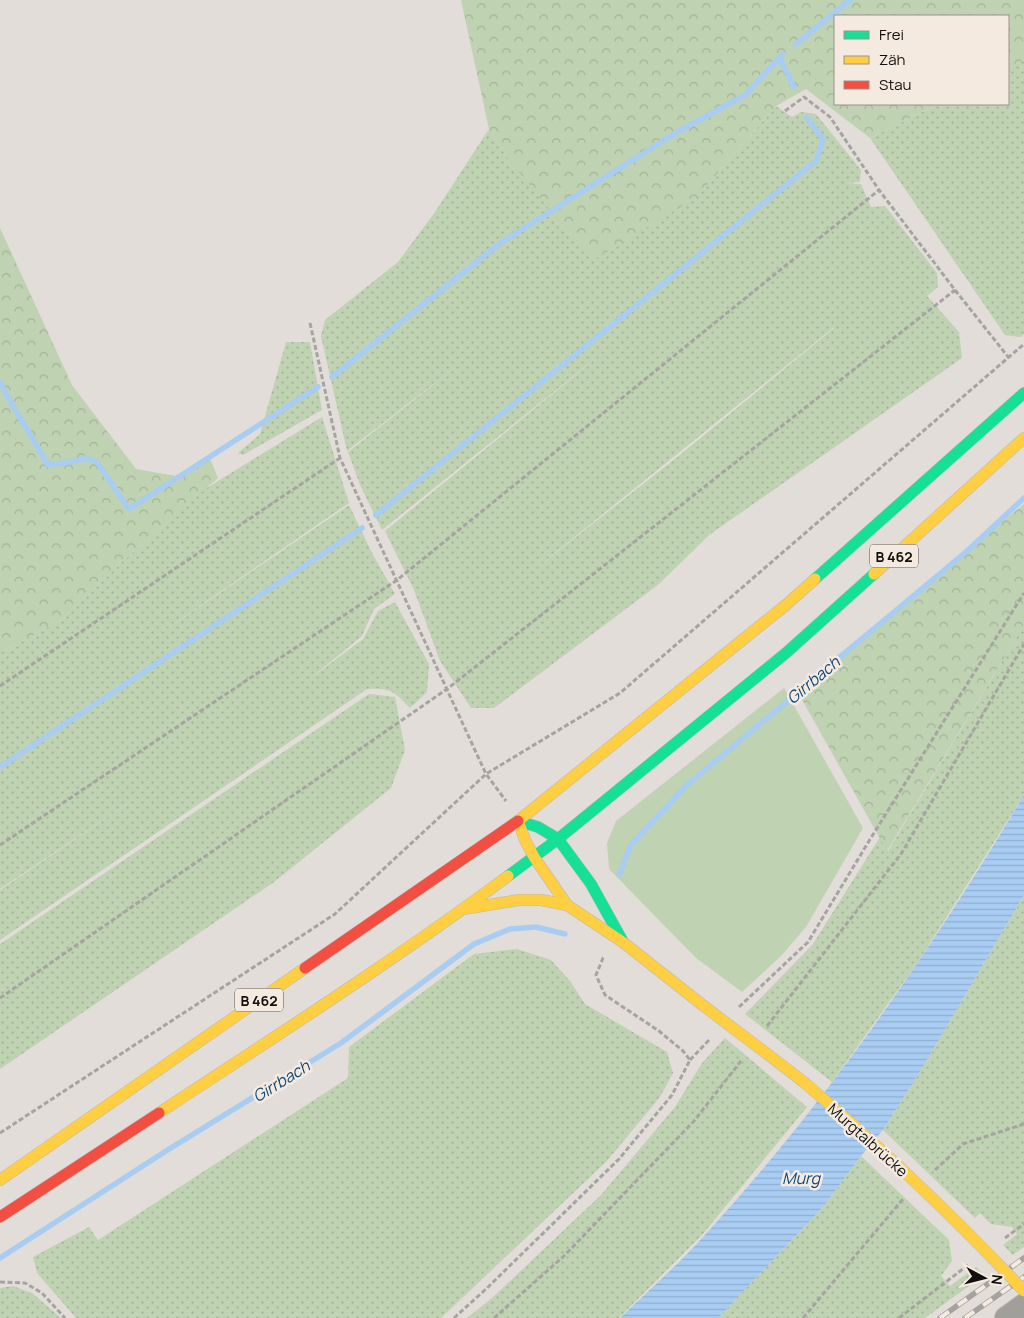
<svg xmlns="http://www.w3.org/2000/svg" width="1024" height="1318" font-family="Manrope,sans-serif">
<defs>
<pattern id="grass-dots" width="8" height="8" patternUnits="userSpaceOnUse" patternTransform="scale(1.25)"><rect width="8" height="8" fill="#bfd2b2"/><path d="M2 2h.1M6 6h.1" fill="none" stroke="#a3b398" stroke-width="1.8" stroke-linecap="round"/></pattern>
<pattern id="forest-crowns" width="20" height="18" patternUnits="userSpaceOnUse" patternTransform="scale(1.25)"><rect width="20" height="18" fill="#bfd2b2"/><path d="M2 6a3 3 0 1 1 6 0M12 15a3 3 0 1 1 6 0" fill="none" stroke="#a3b398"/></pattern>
<pattern id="water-rules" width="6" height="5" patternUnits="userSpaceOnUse" patternTransform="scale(1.25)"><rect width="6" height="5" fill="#a8ccf2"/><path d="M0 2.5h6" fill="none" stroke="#90aece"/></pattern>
</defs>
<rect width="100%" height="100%" fill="#e2ddd8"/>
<!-- grass -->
<path fill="url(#grass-dots)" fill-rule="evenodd" d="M1024,60V334L1021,337L1005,335L870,138L938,104H1008V68Z
M776,106L792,117L801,112L816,114L861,170L860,182L845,183L861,184L871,207L885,206L937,273L938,287L927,296L959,332L962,358L709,535L659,584L494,708H471L440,661L414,590L385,531L611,346L382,530L360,485L348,452L462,362L347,451L321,336L325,320L398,262L435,212L489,129L506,156L697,197ZM834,328L681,454L529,574L833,328Z
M286,342H310L322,410L243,455L238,453L260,434Z
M322,417L349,503L136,650L349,505L371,551L395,594L374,609L362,636L311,678L363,639L378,611L395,602L429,664L427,692L410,708C393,691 392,688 367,689L0,940V890L155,785L0,889V653L64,618L123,561L205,489Z
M1024,625V795L918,962L832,1082L745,1014L813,944L880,837L888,851Z
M369,694L395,697L405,750L391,788L274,882L0,1069V944Z
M1024,895V1247L1013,1255L1003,1245L1017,1234L1012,1227L991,1224L980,1213L975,1218L883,1130L924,1065Z
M517,949L551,960L570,981L585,1004L667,1052L673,1073L660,1097L607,1161L441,1318H76L37,1273L33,1257L89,1227L98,1240L348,1078L349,1047L474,954Z
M725,1038L807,1107L702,1235L619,1318H467L492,1298L601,1195L675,1107L702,1063Z
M861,1156L949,1240L952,1261L941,1276L950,1286L976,1267L984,1275L925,1318H718L823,1207Z
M13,1286L32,1293L61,1318H0V1288Z"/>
<!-- forest -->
<path fill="url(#forest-crowns)" d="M461,0H1024V60L1008,68V16H835V104H938L870,138L806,89L776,106L697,197L592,261L506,156L489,129Z
M0,228L72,385L136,469L176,476L209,456L218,478L123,561L64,618L0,653Z
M1024,504V625L887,851L796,689Z"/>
<!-- garden -->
<path fill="#bfd2b2" d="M784,688L863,828L806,927L781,956L742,992L696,958L609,869L607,843L616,821Z"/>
<!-- water -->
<path fill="url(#water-rules)" d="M1024,795V895L924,1065L883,1130L861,1156L823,1207L718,1318H620C648,1291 678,1265 704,1236C827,1102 931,951 1024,795Z"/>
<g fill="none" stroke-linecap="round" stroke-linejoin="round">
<!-- stream -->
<path stroke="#a8ccf2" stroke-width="5.5" d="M796,44L850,0
M779,57L794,87
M332,377L499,244L679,131L745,95L783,54
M0,382L9,399L48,465L76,461L85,458L97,462L129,509L318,387
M376,515L816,161L823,139L807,118
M0,767L362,528
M619,875L631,845L687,785L967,551L1024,498
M0,1258L166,1151L341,1043L474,944L510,929L536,927L565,934"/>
<!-- street casing -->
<g stroke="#bcb8b4" stroke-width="24">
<path id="street" d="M1006,1318L1024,1305"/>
</g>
<!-- fast casing -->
<g stroke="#bcb8b4" stroke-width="12">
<path id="fast" d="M815,579L1024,393
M518,821L538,827L558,839L591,884L622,940
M558,839L786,653L874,574
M508,876L558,839"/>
</g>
<!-- slow casing -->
<g stroke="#bcb8b4" stroke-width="12">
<path id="slow" d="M874,574L1024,438
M518,821L525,840L534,857L567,905L624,943L700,1003
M518,821L787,604L815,579
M464,909L519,900H541L567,905
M159,1113C276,1036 395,960 508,876
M0,1180L305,968"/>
</g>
<!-- jam casing -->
<g stroke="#bcb8b4" stroke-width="12">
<path id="jam" d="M305,968L518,821
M0,1217L159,1113"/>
</g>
<!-- path -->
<path stroke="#a6a4a1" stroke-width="3" stroke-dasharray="5 2.5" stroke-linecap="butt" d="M785,111L804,97L830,117L879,190L955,290L1009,358
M310,323L340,458L486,774L506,801
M0,686L340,458
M0,845L397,580L879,190
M0,998L447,689L955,290
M739,1007L808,942L869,841L1024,593
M767,1026L901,854L1024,644
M690,1060L710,1039
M0,1133L335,914L486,774L620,693L1024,344
M935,1170L963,1144L1024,1124
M1005,1238L1024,1224
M0,1282L25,1283L42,1293L65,1318
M454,1318L486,1289L619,1159L672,1095L690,1060L683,1051L659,1031L605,995L596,975L603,958L605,956
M494,1318L564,1256L694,1121L741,1061
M803,1318L903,1199
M899,1318L968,1265"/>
<!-- street -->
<use href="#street" stroke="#a19f9c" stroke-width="22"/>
<!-- fast -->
<use href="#fast" stroke="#16e098" stroke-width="11"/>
<!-- slow -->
<use href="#slow" stroke="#ffcf43" stroke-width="11"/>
<!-- jam -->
<use href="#jam" stroke="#f24e42" stroke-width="11"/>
<!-- rail casing -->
<g stroke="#a6a29e" stroke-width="5.5">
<path id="rail" d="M940,1318L1024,1258
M965,1318L1024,1277"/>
</g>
<!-- rail -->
<use href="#rail" stroke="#f4eae0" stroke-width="4" stroke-dasharray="11" stroke-linecap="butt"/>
<!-- slow-bridge casing -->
<g stroke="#bcb8b4" stroke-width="12" stroke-linecap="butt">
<path id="slow-bridge" d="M700,1003C735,1030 771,1056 806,1084C883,1149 955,1218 1024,1291"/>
</g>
<!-- slow-bridge -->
<use href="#slow-bridge" stroke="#ffcf43" stroke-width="11"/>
</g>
<g text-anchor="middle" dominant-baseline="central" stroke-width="5" stroke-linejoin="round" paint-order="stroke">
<!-- shield labels -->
<g fill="#f4eae0" stroke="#56514c" stroke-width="1">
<rect x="870" y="544.5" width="48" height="23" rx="4"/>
<rect x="235" y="988.5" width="48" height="23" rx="4"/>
</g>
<g font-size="14" font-weight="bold" fill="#120f0c">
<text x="894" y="556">B 462</text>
<text x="259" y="1000">B 462</text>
</g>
<!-- street labels -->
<g font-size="15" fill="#120f0c" stroke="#f4eae0">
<text transform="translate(868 1140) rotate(42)">Murgtalbrücke</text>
</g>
<!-- water labels -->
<g font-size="16" font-style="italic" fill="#0d487a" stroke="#f4eae0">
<text transform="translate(813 680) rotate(-40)">Girrbach</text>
<text transform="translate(281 1081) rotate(-32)">Girrbach</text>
<text x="801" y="1178">Murg</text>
</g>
</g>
<!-- legend -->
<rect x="834" y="15" width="175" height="90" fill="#f4eae0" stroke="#9a928b"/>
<rect x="844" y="31" width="25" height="8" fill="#16e098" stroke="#9a928b"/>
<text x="879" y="40" font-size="15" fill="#120f0c">Frei</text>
<rect x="844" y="56" width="25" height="8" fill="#ffcf43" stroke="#9a928b"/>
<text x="879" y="65" font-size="15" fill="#120f0c">Zäh</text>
<rect x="844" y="81" width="25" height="8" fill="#f24e42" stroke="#9a928b"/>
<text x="879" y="90" font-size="15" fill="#120f0c">Stau</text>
<!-- north arrow -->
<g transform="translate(984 1278) rotate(97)" stroke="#f4eae0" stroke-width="4" paint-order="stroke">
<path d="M0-4L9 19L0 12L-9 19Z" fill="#120f0c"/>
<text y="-8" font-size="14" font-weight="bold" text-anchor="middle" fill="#120f0c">N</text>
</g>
</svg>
